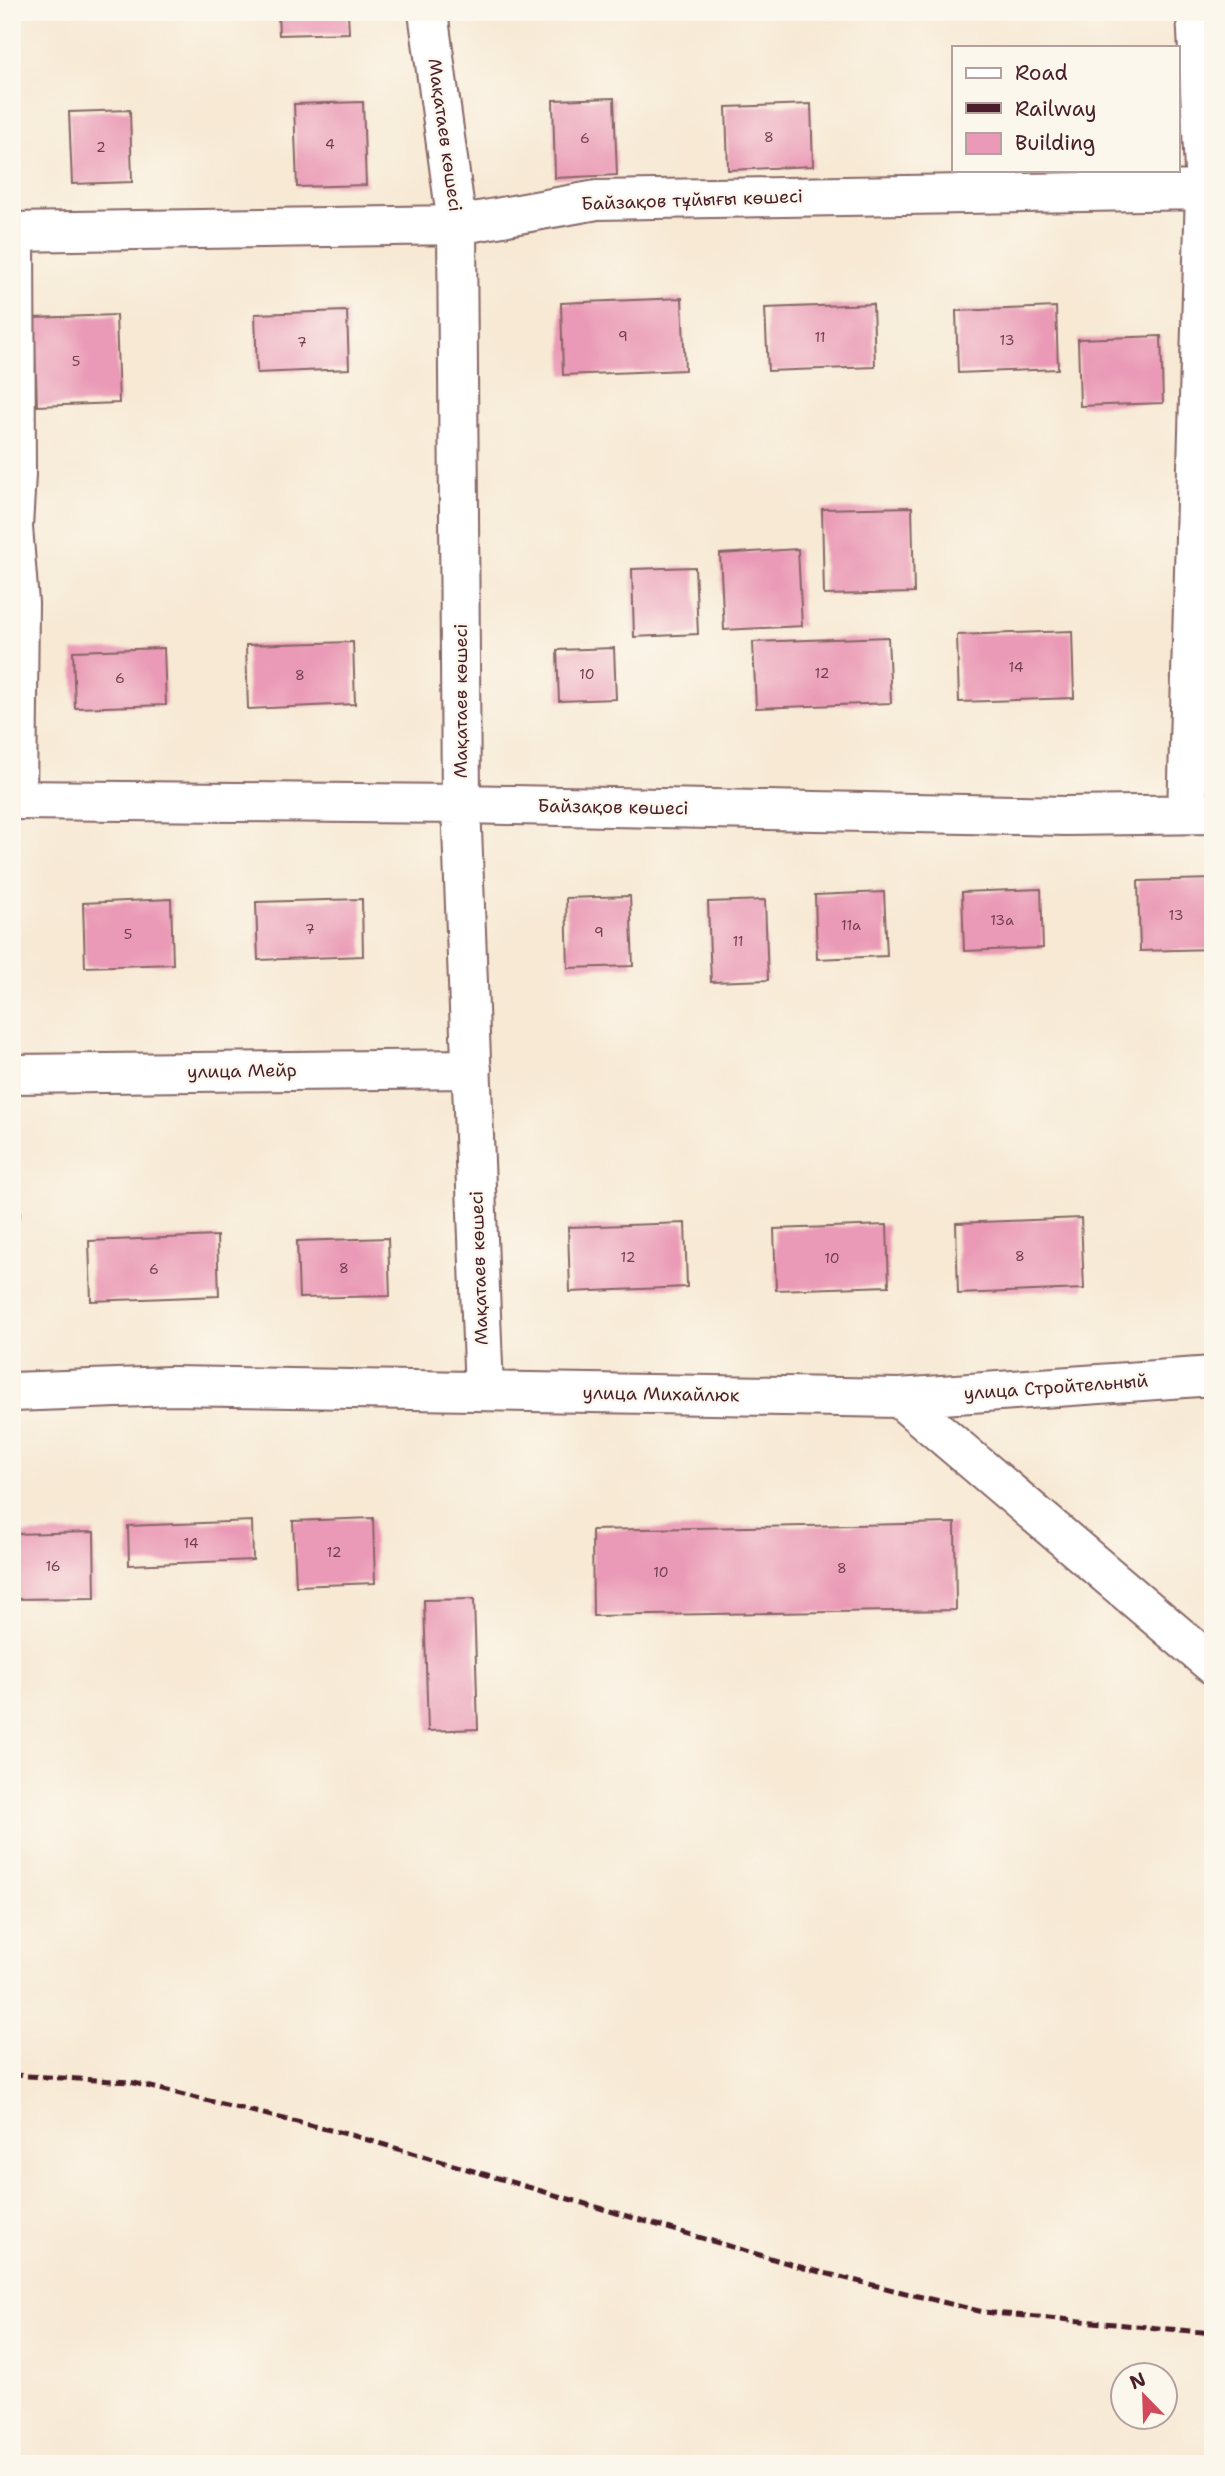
<svg xmlns="http://www.w3.org/2000/svg" width="1225" height="2476" font-family="'Shantell Sans',sans-serif">
<rect width="100%" height="100%" fill="#fbf7ec"/>
<filter id="ink" filterUnits="userSpaceOnUse"><feTurbulence type="fractalNoise" baseFrequency=".0143" numOctaves="2"/><feDisplacementMap in="SourceGraphic" scale="14" xChannelSelector="R" yChannelSelector="G"/><feConvolveMatrix kernelMatrix="1 2 1 2 8 2 1 2 1" color-interpolation-filters="sRGB"/></filter>
<filter id="wash" filterUnits="userSpaceOnUse"><feTurbulence type="fractalNoise" baseFrequency=".00686" numOctaves="4" result="noise"/><feDisplacementMap in="SourceGraphic" scale="28" xChannelSelector="R" yChannelSelector="G"/><feGaussianBlur stdDeviation="1.57" result="paint"/><feColorMatrix in="noise" values="0 0 0 0 0 0 0 0 0 0 0 0 0 0 0 0 0 1.4 0 .05"/><feComposite in="paint" operator="in"/></filter>
<g filter="url(#wash)">
<rect width="100%" height="100%" fill="#f7e9d4"/>
<g id="blocks">
<!-- building -->
<path fill="#ea9ab6" d="M278,12H348L349,33L279,35Z
M614,98L617,175L555,178L553,100Z
M363,102L366,185L297,187L294,104Z
M811,104L813,166L728,170L726,107Z
M130,110L132,182L72,184L69,112Z
M682,298L685,370L563,375L561,303Z
M873,304L875,367L768,371L765,308Z
M1056,307L1058,369L958,373L956,311Z
M347,311L349,369L257,373L255,314Z
M116,315L119,403L37,406L34,318Z
M1161,336L1163,403L1080,406L1078,339Z
M912,507L914,593L824,595L822,509Z
M798,549L802,626L724,630L720,554Z
M695,567L698,634L634,637L632,569Z
M1072,631L1074,698L959,702L957,635Z
M888,637L891,703L756,708L753,642Z
M353,642L355,704L248,709L246,645Z
M164,648L166,705L75,708L73,651Z
M614,648L616,699L559,701L557,650Z
M1213,879V949L1140,951L1138,881Z
M1041,889L1043,948L964,951L962,892Z
M884,892L887,956L817,959L815,895Z
M630,896L633,966L568,968L566,898Z
M171,899L173,964L85,967L83,903Z
M362,899L363,956L258,960L256,902Z
M765,900L768,980L711,982L708,902Z
M12,1134H17L20,1217L12,1218Z
M1081,1218L1084,1289L958,1294L956,1223Z
M685,1223L687,1287L570,1292L568,1227Z
M887,1225L889,1286L776,1290L774,1229Z
M217,1236L219,1296L91,1301L89,1241Z
M388,1238L390,1296L299,1298L297,1241Z
M373,1518L375,1583L296,1586L293,1521Z
M252,1521L253,1560L129,1565L128,1526Z
M955,1523L956,1610L593,1616L592,1530Z
M94,1532L95,1598L12,1599V1534Z
M474,1599L478,1729L428,1731L424,1600Z"/>
</g>
</g>
<g filter="url(#ink)">
<use href="#blocks" fill-opacity="0" stroke="#876666" stroke-width="2"/>
<g fill="none" stroke-linecap="round" stroke-linejoin="round">
<!-- minor casing -->
<g stroke="#876666" stroke-width="42">
<path id="minor" d="M428,12L457,225L461,804L484,1391
M12,232L457,225L597,200L1205,190
M15,232L16,474L13,527L19,603L17,800
M12,800L461,804L1066,816L1213,814
M1187,814L1205,190L1196,12
M12,1074L472,1069
M12,1392L170,1386L899,1398L1213,1665
M899,1398L1213,1376"/>
</g>
<!-- minor -->
<use href="#minor" stroke="#fff" stroke-width="38"/>
<!-- rail -->
<path stroke="#4a1f2b" stroke-width="5" stroke-dasharray="10 5" stroke-linecap="butt" d="M12,2075L130,2082L351,2135L804,2268L983,2312L1213,2333"/>
</g>
</g>
<g text-anchor="middle" dominant-baseline="central" stroke-width="5" stroke-linejoin="round" paint-order="stroke">
<!-- number labels -->
<g font-size="14" fill="#723e4e">
<text x="769" y="137">8</text>
<text x="585" y="138">6</text>
<text x="330" y="144">4</text>
<text x="101" y="147">2</text>
<text x="623" y="336">9</text>
<text x="820" y="337">11</text>
<text x="1007" y="340">13</text>
<text x="302" y="342">7</text>
<text x="76" y="361">5</text>
<text x="1016" y="667">14</text>
<text x="822" y="673">12</text>
<text x="587" y="674">10</text>
<text x="300" y="675">8</text>
<text x="120" y="678">6</text>
<text x="1176" y="915">13</text>
<text x="1002" y="920">13а</text>
<text x="851" y="925">11а</text>
<text x="310" y="929">7</text>
<text x="599" y="932">9</text>
<text x="128" y="934">5</text>
<text x="738" y="941">11</text>
<text x="1020" y="1256">8</text>
<text x="628" y="1257">12</text>
<text x="832" y="1258">10</text>
<text x="344" y="1268">8</text>
<text x="154" y="1269">6</text>
<text x="191" y="1543">14</text>
<text x="334" y="1552">12</text>
<text x="53" y="1566">16</text>
<text x="842" y="1568">8</text>
<text x="661" y="1572">10</text>
</g>
<!-- street labels -->
<g font-size="18" fill="#4a1f2b" stroke="#fbf7ec">
<text transform="translate(445 135) rotate(82)">Мақатаев көшесі</text>
<text transform="translate(692 200) rotate(-2)">Байзақов тұйығы көшесі</text>
<text transform="translate(461 701) rotate(-90)">Мақатаев көшесі</text>
<text transform="translate(613 807) rotate(1)">Байзақов көшесі</text>
<text transform="translate(242 1071) rotate(-1)">улица Мейр</text>
<text transform="translate(479 1268) rotate(-92)">Мақатаев көшесі</text>
<text transform="translate(1056 1387) rotate(-4)">улица Стройтельный</text>
<text transform="translate(661 1394) rotate(1)">улица Михайлюк</text>
</g>
</g>
<!-- margin -->
<rect width="1225" height="2476" fill="none" stroke="#fbf7ec" stroke-width="42"/>
<!-- legend -->
<rect x="952" y="46" width="228" height="126" fill="#fbf7ec" stroke="#b4a19f" stroke-width="2"/>
<rect x="966" y="68" width="35" height="10" fill="#ffffff" stroke="#b4a19f" stroke-width="2"/>
<text x="1015" y="80" font-size="21" fill="#4a1f2b">Road</text>
<rect x="966" y="103" width="35" height="10" fill="#4a1f2b" stroke="#b4a19f" stroke-width="2"/>
<text x="1015" y="116" font-size="21" fill="#4a1f2b">Railway</text>
<rect x="966" y="133" width="35" height="21" fill="#ea9ab6" stroke="#b4a19f" stroke-width="2"/>
<text x="1015" y="150" font-size="21" fill="#4a1f2b">Building</text>
<!-- north arrow -->
<g transform="translate(1144 2396) rotate(337)"><circle r="33" fill="#fbf7ec" stroke="#b4a19f" stroke-width="2"/>
<path d="M0-5L12 26L0 18L-12 26Z" fill="#d1495b"/>
<text y="-10" font-size="19" font-weight="bold" text-anchor="middle" fill="#4a1f2b">N</text>
</g>
</svg>
